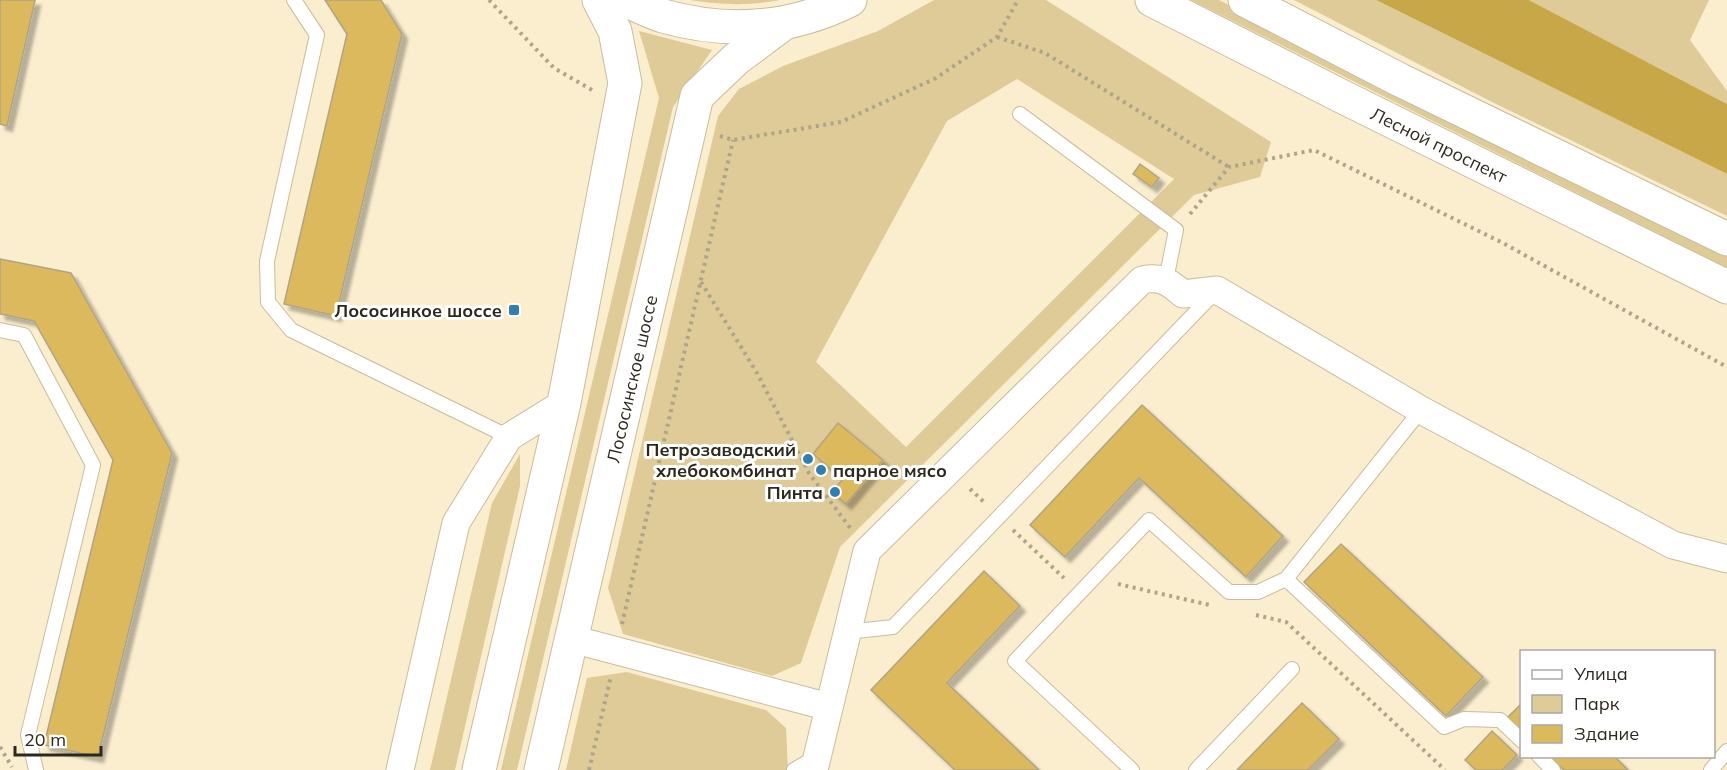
<svg xmlns="http://www.w3.org/2000/svg" width="1727" height="770" font-family="Mulish,sans-serif">
<defs>
<filter id="shadow"><feDropShadow dx="5.5" dy="5.5" stdDeviation="1.5" flood-color="#0004"/></filter>
</defs>
<rect width="100%" height="100%" fill="#faeecf"/>
<!-- green -->
<path fill="#dfcb97" fill-rule="evenodd" d="M690,0H780C750,6 721,5 690,0Z
M934,0H1046L1271,142L1260,177L1194,195L840,547L801,663L772,676L623,634L608,588L718,116L739,89L783,66L878,31ZM1017,79L1174,179L906,447L816,362L947,121Z
M1191,0H1219L1727,256V268Z
M1294,0H1376L1727,174V216L1494,103Z
M1529,0H1709L1690,40L1727,91V104Z
M639,31L712,50L673,107L517,770H501L659,98Z
M520,454V486L455,770H430L492,503Z
M627,672L766,710L786,728L788,770H566L587,678Z"/>
<!-- forest -->
<path fill="#c8a749" d="M1376,0H1529L1727,104V174Z"/>
<!-- building -->
<path fill="#dbb95c" stroke="#b0a487" stroke-width="1.5" filter="url(#shadow)" d="M0,0H35L7,126L0,124Z
M325,0H381L402,34L336,316L284,304L347,34Z
M1140,164L1159,178L1152,187L1133,174Z
M0,259L71,273L172,453L98,757L44,745L113,460L34,321L0,314Z
M1142,405L1283,536L1246,577L1139,478L1065,557L1030,525Z
M838,423L883,460L846,504L832,492L843,479L813,454Z
M1341,544L1483,677L1446,716L1304,582Z
M984,571L1020,606L947,683L1039,770H955L871,690Z
M1302,703L1339,739L1308,770H1237Z
M1522,703V731L1507,718Z
M1492,731L1517,755L1502,770H1476L1465,760Z
M1549,756H1614L1628,770H1564Z"/>
<g fill="none" stroke-linecap="round" stroke-linejoin="round">
<!-- service casing -->
<g stroke="#c8bc9e" stroke-width="16">
<path id="service" d="M294,0L317,35L267,261L268,302L291,330L509,437
M1020,114L1176,230L1166,280
M0,330L24,335L93,465L28,735L36,770
M1286,579L1421,410
M847,632L893,627L1215,292
M1539,756L1553,770
M794,770L816,757
M1132,770L1015,661L1149,520L1229,592H1258L1286,579L1444,727L1464,719L1500,720L1522,741
M1196,770L1292,669
M1711,770L1727,751"/>
</g>
<!-- minor casing -->
<g stroke="#c8bc9e" stroke-width="29">
<path id="minor" d="M572,639L829,707
M400,770L456,523L509,437L564,403
M814,770L867,551L1142,280C1161,276 1169,282 1183,294L1217,290L1421,410L1673,545L1727,559"/>
</g>
<!-- tertiary casing -->
<g stroke="#c8bc9e" stroke-width="35">
<path id="tertiary" d="M479,770L564,403L625,83L615,31L599,0
M541,770L697,96L736,59L783,24"/>
</g>
<!-- primary casing -->
<g stroke="#c8bc9e" stroke-width="35">
<path id="primary" d="M625,0C637,5 650,12 663,16C727,34 790,30 850,0
M1152,0L1345,98L1727,287
M1245,0L1400,80L1727,239"/>
</g>
<!-- path -->
<path stroke="#ada48c" stroke-width="4" stroke-dasharray="3 4.5" stroke-linecap="butt" d="M489,0L554,68L592,90
M997,37L1045,53L1229,167
M720,136L733,140L841,122L936,78L997,37L1018,0
M1190,214L1229,167L1314,150L1503,243L1727,367
M701,282L757,373L809,473L851,529
M970,489L984,502
M1013,530L1064,578
M1118,584L1210,605
M1256,615L1286,622L1445,770
M622,624L733,140
M0,747L12,767
M589,770L611,676"/>
<!-- service -->
<use href="#service" stroke="#fff" stroke-width="14"/>
<!-- minor -->
<use href="#minor" stroke="#fff" stroke-width="27"/>
<!-- tertiary -->
<use href="#tertiary" stroke="#fff" stroke-width="33"/>
<!-- primary -->
<use href="#primary" stroke="#fff" stroke-width="33"/>
</g>
<!-- markers -->
<g fill="#2f80b1" stroke="#fff" stroke-width="2">
<rect x="508" y="304" width="12" height="12" rx="3"/>
<circle cx="808" cy="459" r="6"/>
<circle cx="821" cy="470" r="6"/>
<circle cx="835" cy="492" r="6"/>
</g>
<g text-anchor="middle" dominant-baseline="central" stroke-width="6" stroke-linejoin="round" paint-order="stroke">
<!-- street labels -->
<g font-size="18" fill="#2d281c" stroke="#fff">
<text transform="translate(1439 145) rotate(26)">Лесной проспект</text>
<text transform="translate(632 379) rotate(-77)">Лососинское шоссе</text>
</g>
<!-- poi labels -->
<g font-size="18" font-weight="bold" fill="#2d281c" stroke="#fff" text-anchor="end">
<text x="502" y="310">Лососинкое шоссе</text>
<text x="796" y="449">Петрозаводский<tspan x="796" dy="21">хлебокомбинат</tspan></text>
<text x="833" y="470" text-anchor="start">парное мясо</text>
<text x="823" y="492">Пинта</text>
</g>
</g>
<!-- legend -->
<rect x="1520" y="650" width="195" height="108" fill="#ffffff" stroke="#aba9a4" stroke-width="1.5"/>
<rect x="1532" y="670" width="30" height="9" fill="#ffffff" stroke="#aba9a4" stroke-width="1.5"/>
<text x="1574" y="680" font-size="18" fill="#2d281c">Улица</text>
<rect x="1532" y="695" width="30" height="18" fill="#dfcb97" stroke="#aba9a4" stroke-width="1.5"/>
<text x="1574" y="710" font-size="18" fill="#2d281c">Парк</text>
<rect x="1532" y="725" width="30" height="18" fill="#dbb95c" stroke="#aba9a4" stroke-width="1.5"/>
<text x="1574" y="740" font-size="18" fill="#2d281c">Здание</text>
<!-- scale -->
<path d="M15 746v9h86v-9" fill="none" stroke="#2d281c" stroke-width="3"/>
<text x="24" y="746" font-size="18" fill="#2d281c" stroke="#ffffff" stroke-width="4.5" paint-order="stroke">20 m</text>
</svg>
